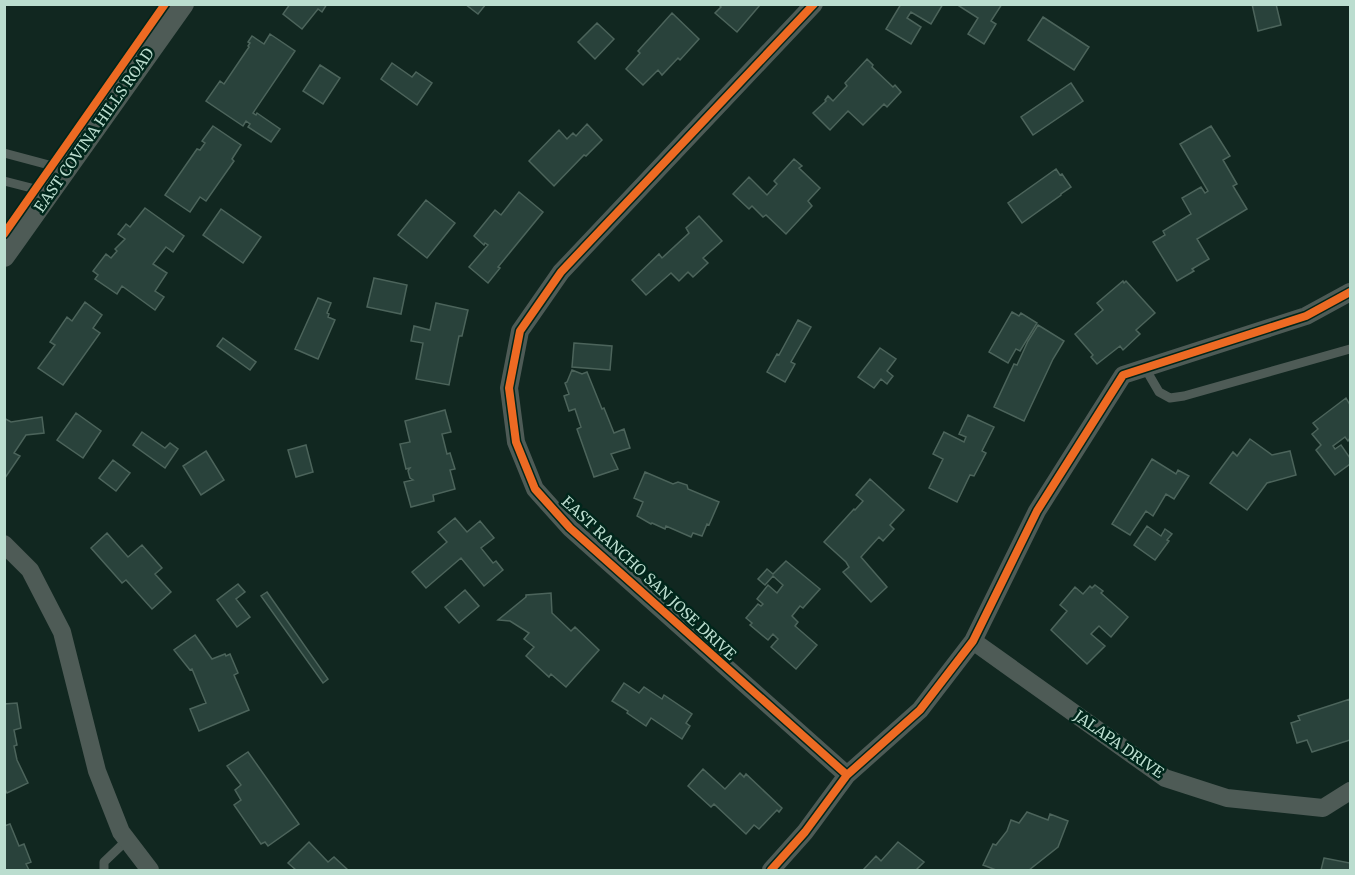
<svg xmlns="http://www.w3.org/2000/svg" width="1355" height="875" font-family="Merriweather,serif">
<rect width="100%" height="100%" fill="#112720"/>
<!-- building -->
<path fill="#29423b" stroke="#4c645b" stroke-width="1.5" d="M290,4H327L322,12L318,9L302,29L283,14Z
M465,4H486L478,14Z
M718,4H759L760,5L737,32L715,13L721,7Z
M901,4H943L931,24L911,12L907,18L921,27L911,44L886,29Z
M956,4H1002L991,21L996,24L984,44L968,34L978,18Z
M1252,4H1276L1281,25L1258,31Z
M672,13L699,39L680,60L678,58L662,75L658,70L643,85L626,69L640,53L638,51Z
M1043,17L1089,47L1074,70L1028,40Z
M597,23L614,39L595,59L578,42Z
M270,34L295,51L253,113L256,115L257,113L280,129L271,142L248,127L250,124L246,121L243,126L206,101L220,81L224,84L249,47L248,46L250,43L248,42L252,36L264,44Z
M867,59L873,65L872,67L893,87L895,85L901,92L887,107L884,104L863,125L848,111L830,130L813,113L826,101L825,100L828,96L833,101L847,86L845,83Z
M392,63L412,77L416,72L432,83L417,105L381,79Z
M320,65L340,78L323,104L303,91Z
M1071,83L1083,101L1033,135L1021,117Z
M587,124L602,140L586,156L584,155L554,186L529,161L559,130L567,139L573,133L576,136Z
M213,126L241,145L232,159L234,161L206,201L200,197L190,212L165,195L197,149L200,150L205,143L202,141Z
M1211,126L1230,156L1223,160L1237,184L1233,186L1247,209L1197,239L1209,259L1192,269L1194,271L1177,281L1153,242L1165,235L1163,231L1191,214L1182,198L1201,187L1205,193L1208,191L1180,144Z
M794,159L802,166L799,168L820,188L808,201L812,206L786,234L766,215L763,217L752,206L749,209L733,194L749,177L767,195L777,184L774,181Z
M1056,169L1060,175L1062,174L1071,187L1061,194V195L1022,223L1008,203Z
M519,192L543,212L498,267L500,268L488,283L469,267L488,245L485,243L484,245L474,236L495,210L501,215Z
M426,200L455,223L427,258L398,235Z
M145,208L184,236L173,252L166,247L153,264L167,273L155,291L164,297L155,310L122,286L117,294L95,279L98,275L93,271L106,254L111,258L117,251L115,249L125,239L118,234L126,224L130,227Z
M221,209L261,237L243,263L203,235Z
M699,216L722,241L703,258L708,263L693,277L688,272L679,281L671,273L646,295L632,280L659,254L662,258L689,233L686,228Z
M374,278L407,285L401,314L367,307Z
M1123,281L1124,283L1126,281L1155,313L1136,330L1140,334L1123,350L1120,346L1097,364L1091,357L1093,355L1075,334L1103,310L1097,303Z
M318,298L331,303L327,313L329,314L328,317L335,320L318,359L295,349Z
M85,302L102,315L93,328L100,333L63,385L38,368L55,345L50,342L67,317L72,321Z
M436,303L468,310L462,336H459L449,385L416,379L423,343L411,341L414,326L430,330Z
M1012,312L1019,316L1021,313L1037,323L1020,351L1016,349L1008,363L989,352Z
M798,320L811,327L791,362L795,364L785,382L767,372L777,354L779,355Z
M1038,325L1064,341L1053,359L1024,421L994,407L1014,364L1017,365L1028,341Z
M223,338L256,362L250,370L217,346Z
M574,343L612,346L610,370L572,367Z
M880,348L896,359L887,371L893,376L887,384L881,379L874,388L858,377Z
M572,370L582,374L587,372L602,409L604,408L614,433L624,429L630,448L611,454L618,469L594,477L577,429L581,427L575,409L569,411L564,396L569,394L565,383L567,382Z
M1346,398L1350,405V438L1348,441L1345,437L1333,446L1335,449L1341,445L1350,458V464L1335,475L1316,450L1321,445L1312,434L1318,429L1313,423Z
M445,410L451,432L442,434L447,454L450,453L455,469L450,470L455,489L433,495L434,501L411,507L404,482L413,480L410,478L408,471L410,468L406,469L400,444L410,442L405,421Z
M76,413L101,431L83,458L57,440Z
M968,415L994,427L982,451L986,453L974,476L970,475L957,502L929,488L943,459L933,454L944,432L964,442L966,437L959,434Z
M42,417L44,433L26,435L14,453L20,456L5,478L4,418L11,422Z
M142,432L165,448L170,443L178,449L165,468L133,445Z
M1250,439L1272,455L1290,451L1296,475L1267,483L1247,510L1210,483L1233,452L1237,456Z
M306,445L313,472L296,477L288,450Z
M206,451L224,480L201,495L183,466Z
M1152,459L1176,474L1178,470L1189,476L1174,499L1166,494L1153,516L1146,511L1130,535L1112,524Z
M113,460L130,473L116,491L99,478Z
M645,472L673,484L678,482L687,485L688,489L719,502L709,525L707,524L702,536L693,533L691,537L666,526L665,529L652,523L651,524L637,516L643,502L634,498Z
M870,479L904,510L890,525L894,529L883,541L879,537L861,557L887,587L871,602L843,572L849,567L846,562L824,542L854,509L855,510L863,501L856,495Z
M455,518L467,532L480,521L494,538L481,548L493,563L496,561L503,570L484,586L461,558L426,588L412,572L447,542L438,532Z
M1147,526L1161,536L1165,529L1172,534L1167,540L1169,541L1155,560L1134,545Z
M107,533L128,557L142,545L162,568L155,574L171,592L152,609L126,580L122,583L91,548Z
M786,561L820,589L803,608L800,606L792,616L798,622L795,626L817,645L796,669L771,647L778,639L773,634L768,640L750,625L752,623L746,618L758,604L761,606L763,604L757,599L768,585L777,593L783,585L773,576L765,585L758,579L767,569L773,574Z
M238,584L245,592L236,599L250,617L237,627L217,600Z
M1095,585L1103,591L1101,593L1128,617L1111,637L1099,626L1091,634L1105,646L1087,664L1051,630L1067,611L1060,605L1075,587L1083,594L1090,586L1092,588Z
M465,590L479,606L459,623L445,607Z
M267,592L328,679L323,683L261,596Z
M551,593L552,613L571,631L575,627L599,650L566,687L551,674L549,677L526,656L534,647L524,639L529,633L510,621L498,620L526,597V595Z
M195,635L212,659L225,654L226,656L230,654L238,673L234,675L249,710L199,731L190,709L206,703L192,669L190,670L174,650Z
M624,683L639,693L644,687L662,699L664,695L692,714L686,723L690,726L682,739L651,718L646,726L627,713L628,711L612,701Z
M1350,699V740L1312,752L1307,740L1297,743L1291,723L1300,720L1298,716Z
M17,703L21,728L14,730L17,745L14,746L17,760L28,783L7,793L4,787V704Z
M248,752L299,824L268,846L265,842L261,844L234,805L241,800L235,790L241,785L227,766Z
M703,769L725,789L740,773L744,777L746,774L782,808L779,812L777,810L759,829L754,825L746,834L714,804L711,807L688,786Z
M1027,812L1048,820L1050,814L1068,821L1058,847L1029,870H996L983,865L993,844L996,845L1007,831L1011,820L1019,823Z
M10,824L19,846L24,844L31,862L26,864L29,870H4V826Z
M309,842L328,862L334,857L348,870H296L288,863Z
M898,842L924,862L916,870H863L876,856L881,861Z
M1324,858L1350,863V870H1321Z"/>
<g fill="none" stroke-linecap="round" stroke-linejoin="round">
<!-- service -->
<path stroke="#4e5b56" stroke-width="9" d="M4,153L64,169
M4,181L47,192
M1145,368L1159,392L1170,398L1184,396L1350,349
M104,870V862L127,840"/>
<!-- minor -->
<path stroke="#4e5b56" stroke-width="18" d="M814,4L561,272L520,331L509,388L516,442L535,489L570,528L847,775
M4,544L30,570L62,632L97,771L121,832L150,870
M973,641L1165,778L1227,798L1323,808L1350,791
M771,870L805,832L847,775L920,710L973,641L1037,511L1123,375L1306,316L1350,292"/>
<!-- tertiary -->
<path stroke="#4e5b56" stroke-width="22" d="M4,256L183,4"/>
<!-- cycleway casing -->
<g stroke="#00261b" stroke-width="11">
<path id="cycleway" d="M814,4L561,272L520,331L509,388L516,442L535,489L570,528L847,775
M4,234L165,4
M771,870L805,832L847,775L920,710L973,641L1037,511L1123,375L1306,316L1350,292"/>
</g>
<!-- cycleway -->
<use href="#cycleway" stroke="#ed6a23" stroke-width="8"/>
</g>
<g text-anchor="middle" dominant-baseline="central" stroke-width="5" stroke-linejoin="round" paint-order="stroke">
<!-- street labels -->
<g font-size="15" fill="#bbddcf" stroke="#00261b">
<text transform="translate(94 130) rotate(-55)">EAST COVINA HILLS ROAD</text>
<text transform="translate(649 578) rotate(43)">EAST RANCHO SAN JOSE DRIVE</text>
<text transform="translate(1119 744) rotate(35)">JALAPA DRIVE</text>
</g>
</g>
<!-- border -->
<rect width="1355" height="875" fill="none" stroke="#bbddcf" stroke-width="12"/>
</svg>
